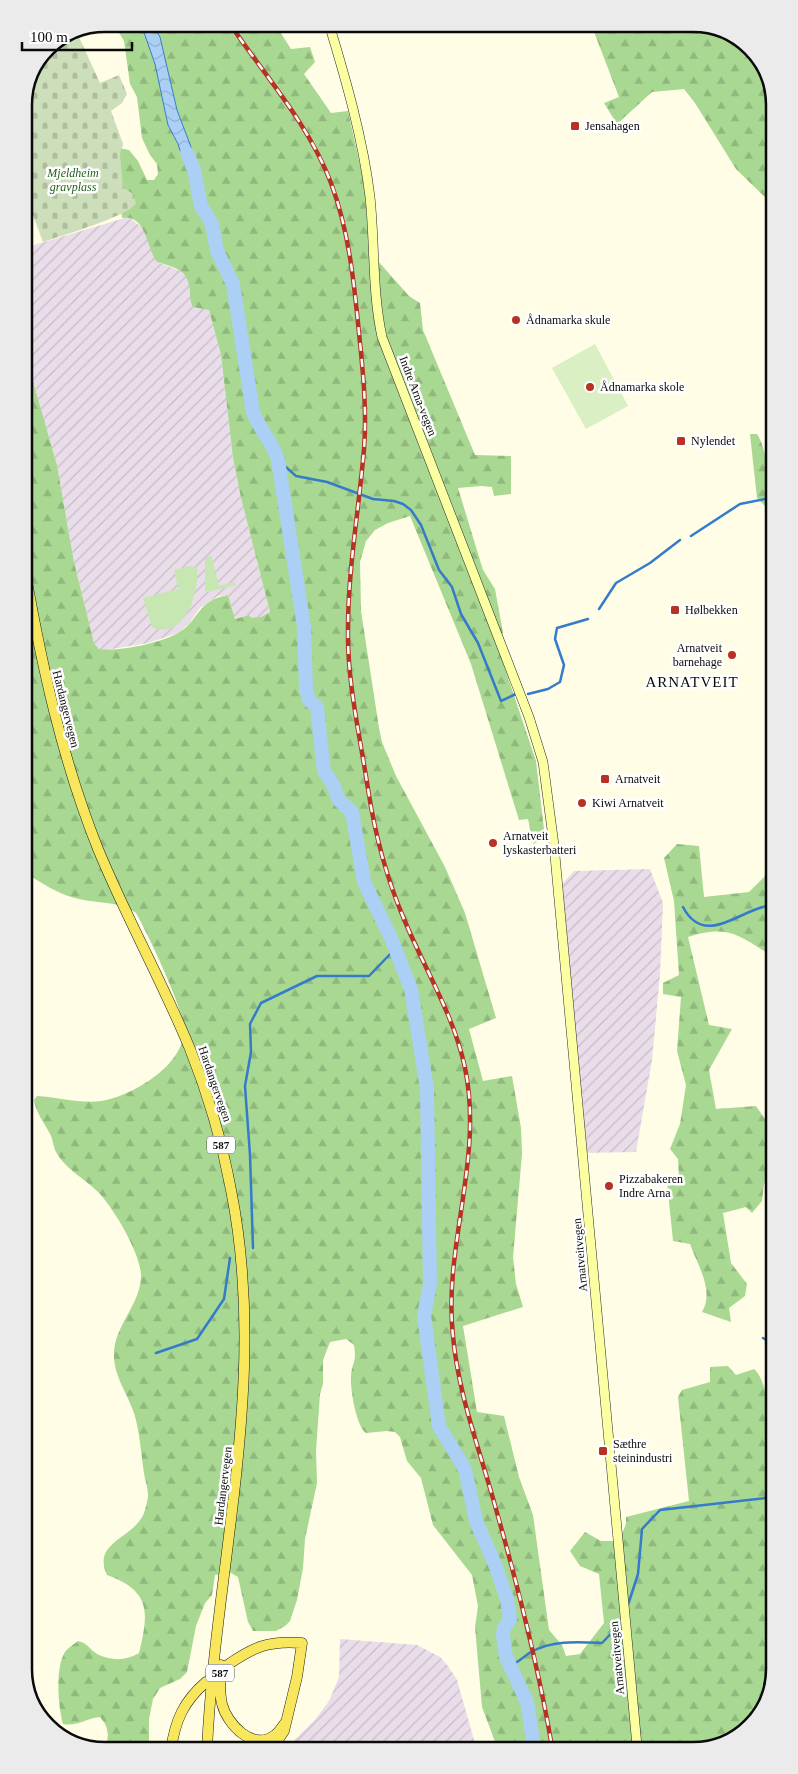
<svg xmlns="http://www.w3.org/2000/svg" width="798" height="1774" font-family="Georgia,serif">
<defs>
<pattern id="industrial-furrows" width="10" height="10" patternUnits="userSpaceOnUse" patternTransform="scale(1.25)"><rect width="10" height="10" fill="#e9dde9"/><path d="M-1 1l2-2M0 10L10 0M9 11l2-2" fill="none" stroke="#c6bcc6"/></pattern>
<pattern id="forest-firs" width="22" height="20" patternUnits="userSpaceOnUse" patternTransform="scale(1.25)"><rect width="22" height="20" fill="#a8d891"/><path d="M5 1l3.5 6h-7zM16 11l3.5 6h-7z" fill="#8fb87c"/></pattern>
<pattern id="cemetery-stones" width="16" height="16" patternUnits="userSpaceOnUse" patternTransform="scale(1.25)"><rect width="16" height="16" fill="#cddeba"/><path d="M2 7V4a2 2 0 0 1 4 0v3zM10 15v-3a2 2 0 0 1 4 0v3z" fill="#afbd9f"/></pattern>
<pattern id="water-waves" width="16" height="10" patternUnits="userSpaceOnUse" patternTransform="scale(1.25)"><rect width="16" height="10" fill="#acd0f5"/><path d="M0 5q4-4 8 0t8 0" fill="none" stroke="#93b1d1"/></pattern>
</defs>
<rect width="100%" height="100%" fill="#fffde6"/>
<!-- industrial -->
<path fill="url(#industrial-furrows)" d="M128,217L143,228L157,262L181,271L189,280L191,304L209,310L221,355L233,458L241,498L270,612L261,617L250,619L248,615L235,619L228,595L218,596L200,608L189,623L178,633L148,643L106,650L99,649L94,643L74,562L57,465L25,353L24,248Z
M650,869L663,903L660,974L652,1060L636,1152L583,1153L562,884L574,871Z
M340,1639L417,1645L440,1657L448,1666L457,1680L476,1747L285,1749L314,1721L329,1701L339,1677Z"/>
<!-- green -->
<path fill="#c6e7b2" d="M211,555L219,586L235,582L236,585L208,592L205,591V558Z
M190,566L197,568C200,591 184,642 152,627L143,598L178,589L174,570Z"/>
<!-- forest -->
<path fill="url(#forest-firs)" d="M114,24H141L155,64L168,125L178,144L185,165L196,160L177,110L160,37L152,24H275L291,49L310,47L315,62L304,74L331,113L348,111L364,183L370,252L409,296L420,303L423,330L475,455L511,456V494L494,496L492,487L481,486L458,488L483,570L495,589L503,633L496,642L536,761L545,838L533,844L528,819L519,820L471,664L410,516L388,523L375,530L366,541L360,562L361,611L379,728L382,742L396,776L445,867L465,913L496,1018L469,1029L483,1081L512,1076L521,1128L522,1154L513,1257L516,1284L523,1307L463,1326L477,1412L504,1416L519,1477L533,1515L549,1630L562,1645L566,1656L580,1654L604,1623L599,1574L580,1566L570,1551L585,1532L601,1541H619L626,1524V1517L689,1501L678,1397L682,1390L710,1382V1367L728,1366L736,1375L754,1369C774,1385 776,1480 774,1507C773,1514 766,1520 766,1528C766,1537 769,1548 770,1558L774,1560V1668L760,1714L719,1746L497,1747L482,1707L475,1627L478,1606L472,1575L433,1525L421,1478L407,1461L400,1437L395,1432L387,1431L366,1433C356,1426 350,1388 351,1376C352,1362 357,1362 354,1345L346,1339L330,1342L323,1360V1384L320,1394L316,1451L317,1483L305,1539L303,1568L297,1600L290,1621L285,1626L276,1631H253L248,1622L238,1577L231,1573L215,1575L212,1595L205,1603L196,1626L187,1672L180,1679L160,1688L153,1699L149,1719V1750H104C110,1737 109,1727 100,1717C87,1718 76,1727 63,1724C58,1706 55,1668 65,1652C68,1648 74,1644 78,1641C88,1643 89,1649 97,1654C111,1661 126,1661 139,1653C149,1612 151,1591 107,1575C91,1540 137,1539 145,1510C146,1506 148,1500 148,1495C148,1488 145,1480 144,1473C141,1454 140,1432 134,1413C128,1395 114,1376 114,1356C113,1326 142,1304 141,1274C139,1251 115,1211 100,1194C86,1179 66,1170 56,1152C53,1146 53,1139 50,1134C44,1122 36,1113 34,1100L37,1096C58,1097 81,1104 101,1101C133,1096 186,1064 184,1028C183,1008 147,932 136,913C118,900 95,904 75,898C56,893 42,883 26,873L25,353L57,465L74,562L94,643L99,649C118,652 161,643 178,633C200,620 196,601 228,595L235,619L249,615L251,618L261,617L270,612L241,498L233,458L221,355L209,310L193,307C190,302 190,297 190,291C188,269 176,268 157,262C146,248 147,214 122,218L119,148L129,150L138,161L147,180H154L158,174L157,164L150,155L142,138L137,97L130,84L124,41Z
M591,24H698L742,41L770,79V202L736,169L695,103L684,89L652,92L617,124L604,103L619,97Z
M750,434H757C768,450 771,493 771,512L757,498Z
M677,844L699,846L704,897L749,892L772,869V913L765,915L772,946L767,953C735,932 725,926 688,937L709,1025L732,1029L709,1070L716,1109L756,1106L773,1131V1174L764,1184L762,1201L752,1213L746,1207L723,1213L731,1263L747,1284L745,1296L729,1308L731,1322L702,1312C715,1291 697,1264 690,1244L673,1241L667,1181L679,1178L678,1159L670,1149L680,1124L686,1085L677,1051L681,997L663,994V983L679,975L674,901L664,858Z"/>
<!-- cemetery -->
<path fill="url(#cemetery-stones)" d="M78,35L100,83L119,75L127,94L122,103L111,111L123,144L120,154L123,187L133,194L136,203C130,216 60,236 43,242L29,205L24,206V101L48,48Z"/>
<!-- pitch -->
<path fill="#daefc3" d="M595,344L628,406L586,429L552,368Z"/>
<!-- water -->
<path fill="url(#water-waves)" stroke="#347bcb" d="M141,24H152L160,37L177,110L196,160L197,168L190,170L185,165L178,144L168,125L155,64Z"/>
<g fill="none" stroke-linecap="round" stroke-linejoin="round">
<!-- stream -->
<path stroke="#347bcb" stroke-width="2.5" d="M278,460L296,476L327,482L373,499L394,501L403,504L411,510L421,525L439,570L452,587L461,614L478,643L501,701L516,694
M691,536L740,504L765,499
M599,609L616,583L650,563L680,540
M528,694L548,689L560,682L564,665L555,639L557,628L588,619
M683,907C705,949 741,908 772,905
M253,1248L250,1155L245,1086L251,1052L250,1024L261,1003L317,976H369L395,949
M763,1338L773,1344
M156,1353L197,1339L224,1299L230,1258
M628,1605L638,1574L642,1529L660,1510L774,1497
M508,1666C521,1662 522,1657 531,1652C553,1640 578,1642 602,1643L622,1622"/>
<!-- river -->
<path stroke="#acd0f5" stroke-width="14" d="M187,153L194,170L201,206L212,224L217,251L233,284L253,412C259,429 273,442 278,460L304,627L306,689L309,700L317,707L324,771L334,786L338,799L352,812L364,882L391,938L411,989L427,1089L430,1284L424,1316L439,1426L465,1469L476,1521L496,1567L507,1599L510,1619L504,1628L503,1635L506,1657L527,1702L534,1747"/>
<!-- secondary casing -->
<g stroke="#2c2c2c" stroke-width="10">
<path id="secondary" d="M329,24C346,80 363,139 370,197C375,244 372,291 382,337L529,717L543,762L554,845L637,1746"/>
</g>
<!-- primary casing -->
<g stroke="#1b1b1b" stroke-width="11">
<path id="primary" d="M25,571C42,666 62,759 98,849C126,917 162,981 190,1049C208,1094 222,1142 231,1190C269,1380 216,1560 207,1749
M221,1665C220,1678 219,1691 222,1704C227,1724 253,1752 275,1735C279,1732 282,1727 285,1723
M226,1666C253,1647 269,1640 302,1643L297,1677L284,1731L276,1743L265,1749
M171,1750C175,1720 184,1701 206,1682"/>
</g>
<!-- secondary -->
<use href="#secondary" stroke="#fcffa1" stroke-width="9"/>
<!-- primary -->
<use href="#primary" stroke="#f8e75d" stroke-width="10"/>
<!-- rail casing -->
<g stroke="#b73124" stroke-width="4.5">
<path id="rail" d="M230,24C265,76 308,123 331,183C349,231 354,282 359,333C363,371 367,410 364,449C359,509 348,569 348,629C347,682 360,736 368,789C375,834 386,877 404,919C424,968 454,1015 465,1068C484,1159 443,1246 453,1336C458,1393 479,1448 494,1502C517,1583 538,1664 552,1747"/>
</g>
<!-- rail -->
<use href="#rail" stroke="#fff" stroke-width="2.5" stroke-dasharray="8" stroke-linecap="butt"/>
</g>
<!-- markers -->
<g fill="#b73124" stroke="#fff" stroke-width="2">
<rect x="570" y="121" width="10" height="10" rx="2.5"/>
<circle cx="516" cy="320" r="5"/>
<circle cx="590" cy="387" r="5"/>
<rect x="676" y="436" width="10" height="10" rx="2.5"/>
<rect x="670" y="605" width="10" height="10" rx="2.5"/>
<circle cx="732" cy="655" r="5"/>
<rect x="600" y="774" width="10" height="10" rx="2.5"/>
<circle cx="582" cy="803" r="5"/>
<circle cx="493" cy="843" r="5"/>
<circle cx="609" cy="1186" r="5"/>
<rect x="598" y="1446" width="10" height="10" rx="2.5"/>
</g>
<g text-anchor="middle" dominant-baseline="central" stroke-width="5" stroke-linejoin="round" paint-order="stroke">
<!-- shield labels -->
<g fill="#fff" stroke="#545454" stroke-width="1">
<rect x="207" y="1136.5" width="28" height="17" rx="4"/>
<rect x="206" y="1664.5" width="28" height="17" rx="4"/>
</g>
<g font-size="11" font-weight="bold" fill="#0a0a0a">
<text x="221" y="1145">587</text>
<text x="220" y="1673">587</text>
</g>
<!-- poi labels -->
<g font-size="12" fill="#0a0a0a" stroke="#fff" text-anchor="start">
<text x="585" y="126">Jensahagen</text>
<text x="526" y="320">Ådnamarka skule</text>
<text x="600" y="387">Ådnamarka skole</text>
<text x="691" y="441">Nylendet</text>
<text x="685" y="610">Hølbekken</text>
<text x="722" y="648" text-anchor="end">Arnatveit<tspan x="722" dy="14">barnehage</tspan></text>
<text x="615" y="779">Arnatveit</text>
<text x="592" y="803">Kiwi Arnatveit</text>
<text x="503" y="836">Arnatveit<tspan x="503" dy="14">lyskasterbatteri</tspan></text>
<text x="619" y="1179">Pizzabakeren<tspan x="619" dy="14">Indre Arna</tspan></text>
<text x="613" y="1444">Sæthre<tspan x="613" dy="14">steinindustri</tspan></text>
</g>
<!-- park labels -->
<g font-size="12" font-style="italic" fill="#215f1c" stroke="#fff">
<text x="73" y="173">Mjeldheim<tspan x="73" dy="14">gravplass</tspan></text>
</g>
<!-- street labels -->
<g font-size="12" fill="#0a0a0a" stroke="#fff">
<text transform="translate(418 396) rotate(69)">Indre Arna-vegen</text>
<text transform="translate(66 709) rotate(76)">Hardangervegen</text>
<text transform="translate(215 1084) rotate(71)">Hardangervegen</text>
<text transform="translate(580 1255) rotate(-95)">Arnatveitvegen</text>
<text transform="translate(223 1486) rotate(-83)">Hardangervegen</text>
<text transform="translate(617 1658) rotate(-95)">Arnatveitvegen</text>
</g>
<!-- quarter labels -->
<g font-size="15" letter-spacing="1" fill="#0a0a0a" stroke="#fff">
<text x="692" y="682">ARNATVEIT</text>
</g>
</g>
<!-- crop -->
<path d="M0 0H798V1774H0ZM105 32H693A73 73 0 0 1 766 105V1669A73 73 0 0 1 693 1742H105A73 73 0 0 1 32 1669V105A73 73 0 0 1 105 32Z" fill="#ebebeb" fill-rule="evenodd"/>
<path fill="none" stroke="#0a0a0a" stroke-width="2.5" d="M105 32H693A73 73 0 0 1 766 105V1669A73 73 0 0 1 693 1742H105A73 73 0 0 1 32 1669V105A73 73 0 0 1 105 32Z"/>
<!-- scale -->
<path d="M22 42v8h110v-8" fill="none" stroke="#0a0a0a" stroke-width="2.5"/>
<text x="30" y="42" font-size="15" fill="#0a0a0a" stroke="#ffffff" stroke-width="4" paint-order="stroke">100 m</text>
</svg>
